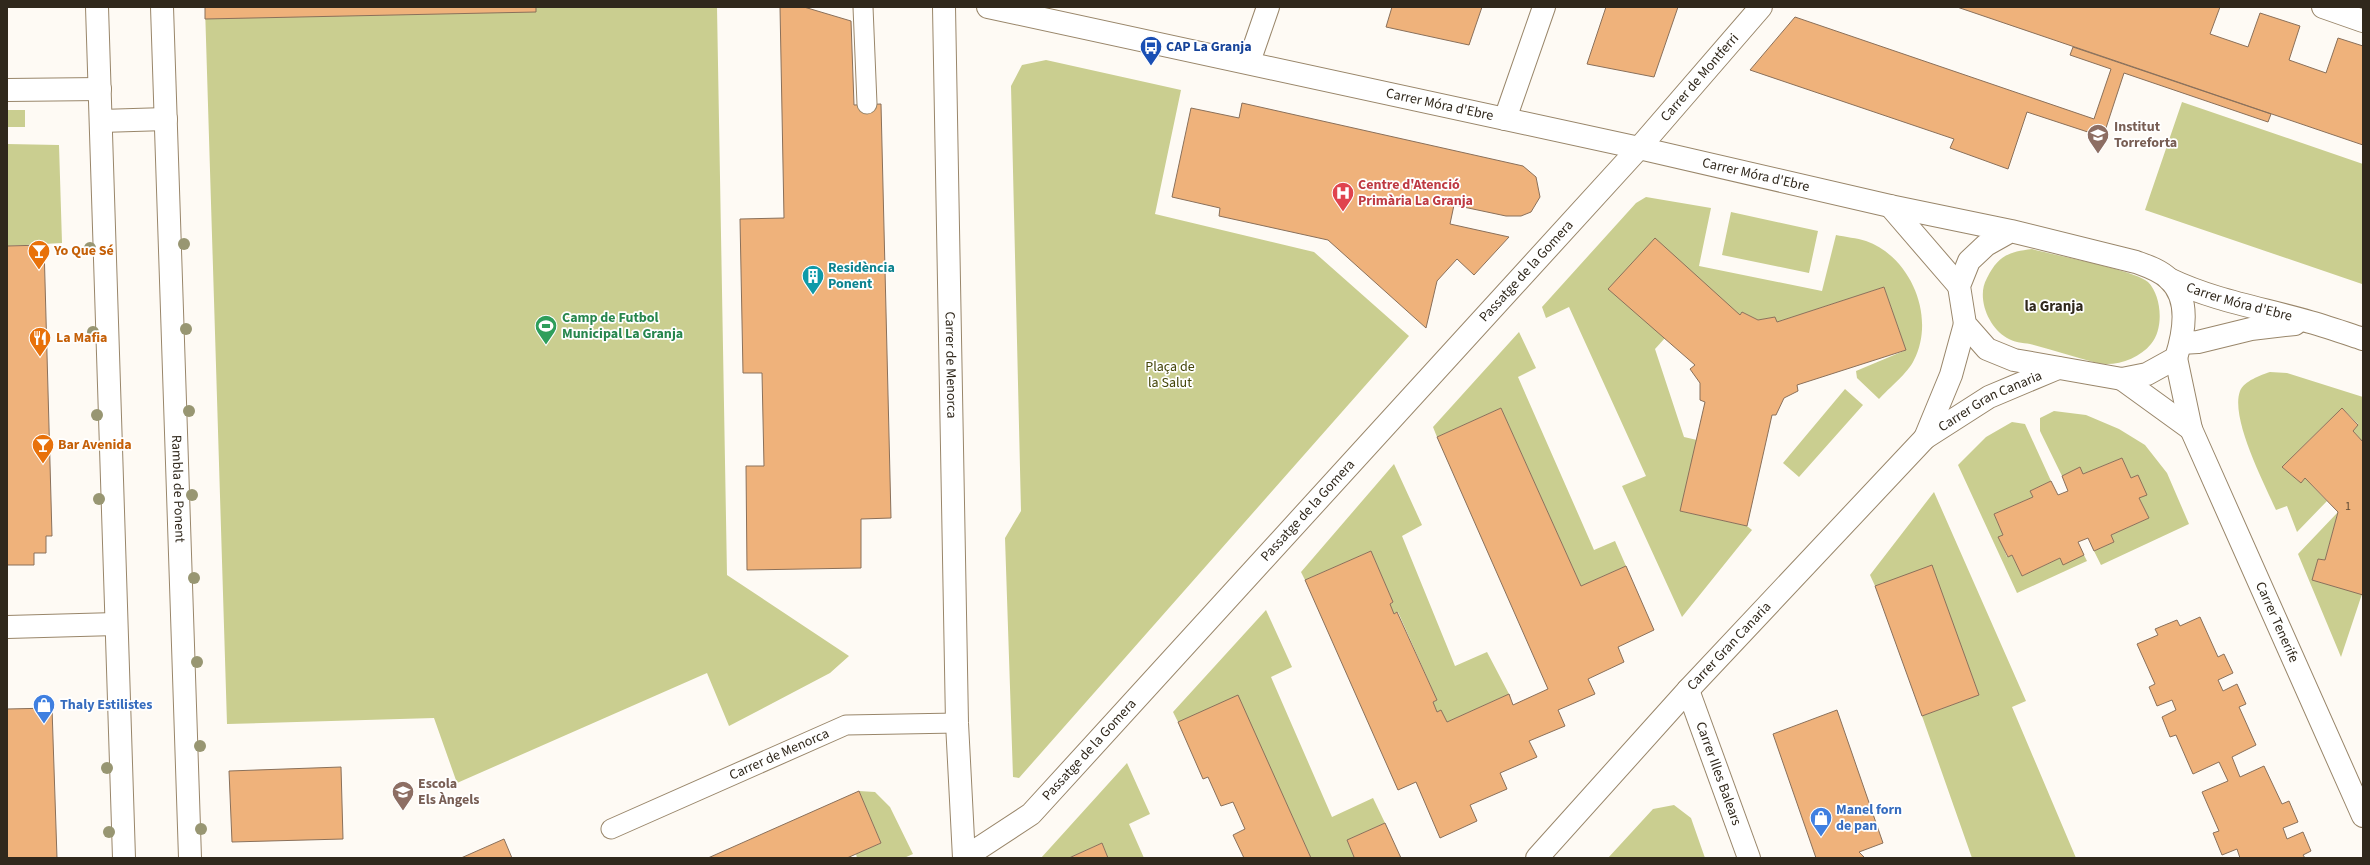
<svg xmlns="http://www.w3.org/2000/svg" width="2370" height="865" font-family="'Source Sans 3',sans-serif">
<rect width="100%" height="100%" fill="#fefaf4"/>
<!-- green -->
<path fill="#cace90" d="M205,7H717L727,575L849,656L830,673L729,726L707,673L457,783L434,718L227,724Z
M1046,60L1181,90L1155,214L1314,252L1409,336L1019,778L1013,777L1005,538L1021,511L1011,86L1022,65Z
M2182,102L2363,164L2362,284L2145,210Z
M7,110H25V127H7Z
M7,144L59,145L62,243L7,246Z
M1646,197L1711,208L1699,266L1822,291L1836,235C1845,237 1857,238 1866,241C1911,257 1936,317 1914,360C1908,373 1889,388 1879,399L1857,378L1856,371L1906,350L1884,287L1777,322L1775,317L1758,320L1742,312L1740,315L1665,338L1655,349L1684,437L1697,440L1680,511L1747,526L1752,530L1682,617L1622,486L1646,476L1569,307L1546,318L1542,307L1636,203Z
M1731,212L1818,231L1809,273L1722,255Z
M2032,249C2053,255 2135,270 2148,282C2162,296 2164,329 2151,344C2139,359 2115,367 2097,363C2075,357 2052,350 2030,344C2023,343 2013,342 2007,338C1988,327 1976,297 1987,278C1998,256 2008,252 2032,249Z
M1519,332L1536,368L1518,377L1594,550L1615,541L1626,566L1581,586L1501,408L1437,437L1433,427Z
M2270,372L2287,373L2363,397V442L2353,431L2358,424L2342,408L2282,467L2300,482L2305,478L2327,501L2297,532L2287,506L2276,510C2264,483 2230,418 2240,391C2244,381 2261,375 2270,372Z
M1845,389L1863,405L1799,477L1783,463Z
M2054,411L2086,415L2119,429L2145,445L2167,473L2189,524L2101,565L2094,551L2114,542L2111,535L2149,518L2139,498L2138,475L2131,478L2122,458L2083,474L2080,468L2062,476L2040,431V418Z
M2012,422L2025,424L2051,481L2030,491L2033,497L1994,514L2003,535L1999,537L2007,557L2012,555L2022,576L2060,558L2084,555L2087,561L2017,593L1958,465L1986,437Z
M1394,464L1422,525L1402,536L1455,666L1487,652L1509,694L1447,722L1441,711L1437,712L1433,702L1437,700L1398,612L1394,614L1390,604L1393,602L1371,551L1305,580L1301,572Z
M1934,492L2026,701L2012,707L2076,858H1972L1922,716L1979,695L1932,566L1875,586L1870,575Z
M2338,512L2325,560L2318,559L2312,580L2362,594L2341,657L2298,554Z
M1266,610L1292,667L1271,677L1332,817L1373,798L1385,823L1347,840L1354,857L1352,858H1311L1238,696L1178,722L1173,712Z
M1127,763L1150,814L1129,824L1144,858H1108L1102,843L1069,858H1041Z
M859,791L875,792L890,807L913,854L904,858H857L856,854L881,843Z
M1674,805L1691,818L1705,858H1608L1653,809Z"/>
<!-- building -->
<path fill="#efb27b" stroke="#8a705a" d="M205,7H536V12L205,19Z
M780,7H804L851,21L854,105L881,104L891,518L861,519V568L747,570L746,466H764L762,373H743L740,219L784,218Z
M1392,7H1482L1469,45L1386,27Z
M1606,7H1678L1654,77L1587,64Z
M1957,7H2220L2210,34L2248,47L2260,13L2300,26L2289,60L2326,73L2338,38L2363,46V145Z
M1795,17L2094,119L2111,69L2070,55L2073,47L2271,114L2268,122L2124,73L2103,137L2027,112L2008,169L1950,148L1954,139L1750,70Z
M1242,103L1523,166L1536,177L1540,197L1531,212L1521,216H1506L1454,205L1450,224L1509,237L1474,275L1457,259L1437,281L1426,328L1328,240L1219,216L1220,208L1172,197L1191,108L1239,118Z
M1655,238L1740,315L1742,312L1758,320L1775,317L1777,322L1884,287L1906,350L1797,385L1798,391L1784,398L1776,415H1772L1747,526L1680,511L1705,402L1700,400V383L1690,369L1695,365L1608,289Z
M44,245L52,536H46V553H34V565H7V246Z
M1501,408L1581,586L1626,566L1654,630L1618,647L1624,662L1588,679L1595,694L1558,710L1565,726L1529,741L1537,757L1500,773L1507,789L1470,805L1477,821L1440,838L1416,782L1398,790L1305,580L1371,551L1393,602L1390,604L1394,614L1397,612L1437,700L1433,702L1437,712L1441,710L1447,722L1509,694L1513,705L1548,689L1437,437Z
M2342,408L2358,425L2353,431L2363,442V595L2312,580L2318,559L2325,560L2338,512L2305,478L2301,483L2282,467Z
M2122,458L2131,478L2138,475L2147,495L2139,498L2149,518L2111,535L2114,542L2094,551L2088,538L2078,542L2084,555L2063,565L2060,558L2022,576L2012,555L2008,557L1998,537L2003,535L1994,514L2033,497L2030,491L2051,481L2058,495L2068,491L2062,476L2080,467L2083,474Z
M1932,565L1979,695L1922,716L1875,586Z
M2200,617L2218,657L2224,654L2233,673L2218,680L2223,691L2237,684L2246,704L2239,707L2256,745L2232,757L2240,777L2264,766L2282,804L2289,801L2298,822L2283,828L2287,839L2303,832L2311,851L2303,855L2305,858H2240L2237,849L2222,855L2213,833L2219,831L2202,792L2228,781L2219,762L2193,774L2176,735L2170,737L2162,717L2176,710L2172,700L2157,706L2149,687L2155,684L2137,644L2158,635L2155,629L2177,620L2180,626Z
M1238,695L1311,858H1244L1233,835L1245,829L1233,802L1221,806L1208,777L1203,779L1178,722Z
M52,708L57,858H7V709Z
M1837,710L1883,843L1859,852L1865,858H1816L1773,734Z
M341,767L343,839L232,842L229,771Z
M859,791L881,843L847,858H708Z
M1385,823L1401,858H1352L1354,857L1347,840Z
M504,839L512,858H461Z
M1102,843L1108,858H1069Z"/>
<g fill="none" stroke-linecap="round" stroke-linejoin="round">
<!-- service casing -->
<g stroke="#99866a" stroke-width="21">
<g id="service">
<path d="M863,7L867,104"/>
<path id="s1" d="M611,829L846,725L957,723"/>
</g>
</g>
<!-- minor casing -->
<g stroke="#99866a" stroke-width="24">
<g id="minor">
<path d="M97,7L124,858"/>
<path id="s2" d="M162,7L190,858"/>
<path id="s3" d="M944,7L957,723L964,858"/>
<path id="s4" d="M988,7L1639,148L1890,206L2011,231L2136,262C2147,266 2160,270 2169,279C2191,299 2184,333 2176,358L2147,374L2122,379L2014,360L1987,349L1965,324L1959,286L1969,261L1986,245L2011,231"/>
<path d="M2323,7L2363,21"/>
<path d="M1249,62L1268,7"/>
<path d="M7,90L100,89"/>
<path d="M1505,119L1544,7"/>
<path d="M101,121L166,119"/>
<path d="M1890,206L1959,286"/>
<path id="s5" d="M2169,279C2215,301 2262,308 2310,322C2328,327 2345,333 2363,339"/>
<path d="M2181,343L2198,342L2251,329L2295,324"/>
<path id="s6" d="M2176,358L2191,429L2363,816"/>
<path d="M2122,379L2191,429"/>
<path d="M1925,438L1951,375L1965,324"/>
<path d="M7,627L116,624"/>
<path id="s7" d="M1688,690L1749,858"/>
<path id="s8" d="M964,858L1031,814L1639,148L1761,7"/>
<path id="s9" d="M1537,858L1688,690L1925,438L1989,397L2058,368"/>
</g>
</g>
<!-- service -->
<use href="#service" stroke="#fff" stroke-width="19"/>
<!-- minor -->
<use href="#minor" stroke="#fff" stroke-width="22"/>
</g>
<!-- trees -->
<g fill="#989672">
<circle cx="184" cy="244" r="6"/>
<circle cx="90" cy="248" r="6"/>
<circle cx="186" cy="329" r="6"/>
<circle cx="93" cy="332" r="6"/>
<circle cx="189" cy="411" r="6"/>
<circle cx="97" cy="415" r="6"/>
<circle cx="192" cy="495" r="6"/>
<circle cx="99" cy="499" r="6"/>
<circle cx="194" cy="578" r="6"/>
<circle cx="197" cy="662" r="6"/>
<circle cx="200" cy="746" r="6"/>
<circle cx="107" cy="768" r="6"/>
<circle cx="201" cy="829" r="6"/>
<circle cx="109" cy="832" r="6"/>
</g>
<!-- icons -->
<defs>
<g id="bus-pin" transform="scale(1.15)"><path d="M0 17L-7.5 6A9.5 9.5 0 1 1 7.5 6Z" fill="#1a4fb4" stroke="#fff"/><path d="M-5-6H5V4H4V6H2V4H-2V6H-4V4H-5ZM-3.5-4V0h7V-4ZM-3.5 1.2v1.5H-2V1.2ZM2 1.2v1.5H3.5V1.2Z" fill="#fff"/></g>
<g id="school-pin" transform="scale(1.15)"><path d="M0 17L-7.5 6A9.5 9.5 0 1 1 7.5 6Z" fill="#8d6e63" stroke="#fff"/><path d="M0-5L7-2L0 1L-7-2ZM-4 1L0 2.5L4 1V4Q0 6-4 4Z" fill="#fff"/></g>
<g id="hospital-pin" transform="scale(1.15)"><path d="M0 17L-7.5 6A9.5 9.5 0 1 1 7.5 6Z" fill="#e0444e" stroke="#fff"/><path d="M-5-5h3v3.5h4V-5h3V5h-3V1.5h-4V5h-3Z" fill="#fff"/></g>
<g id="bar-pin" transform="scale(1.15)"><path d="M0 17L-7.5 6A9.5 9.5 0 1 1 7.5 6Z" fill="#e8710a" stroke="#fff"/><path d="M-6-5H6L.8 .8V4.5H3.5V6h-7V4.5H-.8V.8Z" fill="#fff"/></g>
<g id="building-pin" transform="scale(1.15)"><path d="M0 17L-7.5 6A9.5 9.5 0 1 1 7.5 6Z" fill="#0f9aa8" stroke="#fff"/><path d="M-4-6H4V6H1V3H-1V6H-4ZM-2.5-4.3h1.7v1.8h-1.7ZM.8-4.3h1.7v1.8H.8ZM-2.5-1h1.7V.8h-1.7ZM.8-1h1.7V.8H.8Z" fill="#fff"/></g>
<g id="stadium-pin" transform="scale(1.15)"><path d="M0 17L-7.5 6A9.5 9.5 0 1 1 7.5 6Z" fill="#2e9e5b" stroke="#fff"/><path d="M0-5a6.5 5 0 1 0 0 10a6.5 5 0 1 0 0-10ZM-3.5-1.8h7v3.6h-7Z" fill="#fff"/></g>
<g id="restaurant-pin" transform="scale(1.15)"><path d="M0 17L-7.5 6A9.5 9.5 0 1 1 7.5 6Z" fill="#e8710a" stroke="#fff"/><path d="M-5-6h1v4h1v-4h1v4h1v-4h1v5L-1.5 .5V6h-2V.5L-5-1ZM5-6V6H3V1.5H1.5Q1.5-4 5-6Z" fill="#fff"/></g>
<g id="shop-pin" transform="scale(1.15)"><path d="M0 17L-7.5 6A9.5 9.5 0 1 1 7.5 6Z" fill="#3f7fe0" stroke="#fff"/><path d="M-5-2.5h2.3a2.7 3.5 0 0 1 5.4 0H5L5.5 6h-11ZM-1.5-2.5h3a1.5 2.3 0 0 0-3 0Z" fill="#fff"/></g>
</defs>
<g fill-rule="evenodd">
<use href="#bus-pin" x="1151" y="47"/>
<use href="#school-pin" x="2098" y="135"/>
<use href="#hospital-pin" x="1343" y="193"/>
<use href="#bar-pin" x="39" y="251"/>
<use href="#building-pin" x="813" y="276"/>
<use href="#stadium-pin" x="546" y="326"/>
<use href="#restaurant-pin" x="40" y="338"/>
<use href="#bar-pin" x="43" y="445"/>
<use href="#shop-pin" x="44" y="705"/>
<use href="#school-pin" x="403" y="792"/>
<use href="#shop-pin" x="1821" y="818"/>
</g>
<g text-anchor="middle" dominant-baseline="central" stroke-width="3.5" stroke-linejoin="round" paint-order="stroke">
<!-- number labels -->
<g font-size="12" fill="#604a34">
<text x="2348" y="506">1</text>
</g>
<!-- transit labels -->
<g font-size="14" font-weight="bold" fill="#164399" stroke="#fff" text-anchor="start">
<text x="1166" y="47">CAP La Granja</text>
</g>
<!-- street labels -->
<g font-size="14" fill="#30281c" stroke="#fff">
<text stroke="none"><textPath href="#s8" startOffset="1075">Carrer de Montferri</textPath></text>
<text stroke="none"><textPath href="#s4" startOffset="462">Carrer Móra d'Ebre</textPath></text>
<text stroke="none"><textPath href="#s4" startOffset="786">Carrer Móra d'Ebre</textPath></text>
<text stroke="none"><textPath href="#s8" startOffset="815">Passatge de la Gomera</textPath></text>
<text stroke="none"><textPath href="#s5" startOffset="74">Carrer Móra d'Ebre</textPath></text>
<text stroke="none"><textPath href="#s3" startOffset="358">Carrer de Menorca</textPath></text>
<text stroke="none"><textPath href="#s9" startOffset="647">Carrer Gran Canaria</textPath></text>
<text stroke="none"><textPath href="#s2" startOffset="482">Rambla de Ponent</textPath></text>
<text stroke="none"><textPath href="#s8" startOffset="491">Passatge de la Gomera</textPath></text>
<text stroke="none"><textPath href="#s6" startOffset="284">Carrer Tenerife</textPath></text>
<text stroke="none"><textPath href="#s9" startOffset="286">Carrer Gran Canaria</textPath></text>
<text stroke="none"><textPath href="#s8" startOffset="167">Passatge de la Gomera</textPath></text>
<text stroke="none"><textPath href="#s1" startOffset="184">Carrer de Menorca</textPath></text>
<text stroke="none"><textPath href="#s7" startOffset="89">Carrer Illes Balears</textPath></text>
</g>
<!-- education labels -->
<g font-size="14" font-weight="bold" fill="#785e54" stroke="#fff" text-anchor="start">
<text x="2114" y="127">Institut<tspan x="2114" dy="16">Torreforta</tspan></text>
<text x="418" y="784">Escola<tspan x="418" dy="16">Els Àngels</tspan></text>
</g>
<!-- health labels -->
<g font-size="14" font-weight="bold" fill="#be3a42" stroke="#fff" text-anchor="start">
<text x="1358" y="185">Centre d'Atenció<tspan x="1358" dy="16">Primària La Granja</tspan></text>
</g>
<!-- food labels -->
<g font-size="14" font-weight="bold" fill="#c56008" stroke="#fff" text-anchor="start">
<text x="54" y="251">Yo Que Sé</text>
<text x="56" y="338">La Mafia</text>
<text x="58" y="445">Bar Avenida</text>
</g>
<!-- culture labels -->
<g font-size="14" font-weight="bold" fill="#0d838f" stroke="#fff" text-anchor="start">
<text x="828" y="268">Residència<tspan x="828" dy="16">Ponent</tspan></text>
</g>
<!-- leisure labels -->
<g font-size="14" font-weight="bold" fill="#27864d" stroke="#fff" text-anchor="start">
<text x="562" y="318">Camp de Futbol<tspan x="562" dy="16">Municipal La Granja</tspan></text>
</g>
<!-- park labels -->
<g font-size="14" fill="#444508" stroke="#fff">
<text x="1170" y="367">Plaça de<tspan x="1170" dy="16">la Salut</tspan></text>
</g>
<!-- shop labels -->
<g font-size="14" font-weight="bold" fill="#366cbe" stroke="#fff" text-anchor="start">
<text x="60" y="705">Thaly Estilistes</text>
<text x="1836" y="810">Manel forn<tspan x="1836" dy="16">de pan</tspan></text>
</g>
<!-- neighbourhood labels -->
<g font-size="15" font-weight="bold" fill="#30281c" stroke="#fff">
<text x="2054" y="306">la Granja</text>
</g>
</g>
<!-- border -->
<rect width="2370" height="865" fill="none" stroke="#30281c" stroke-width="16"/>
</svg>
